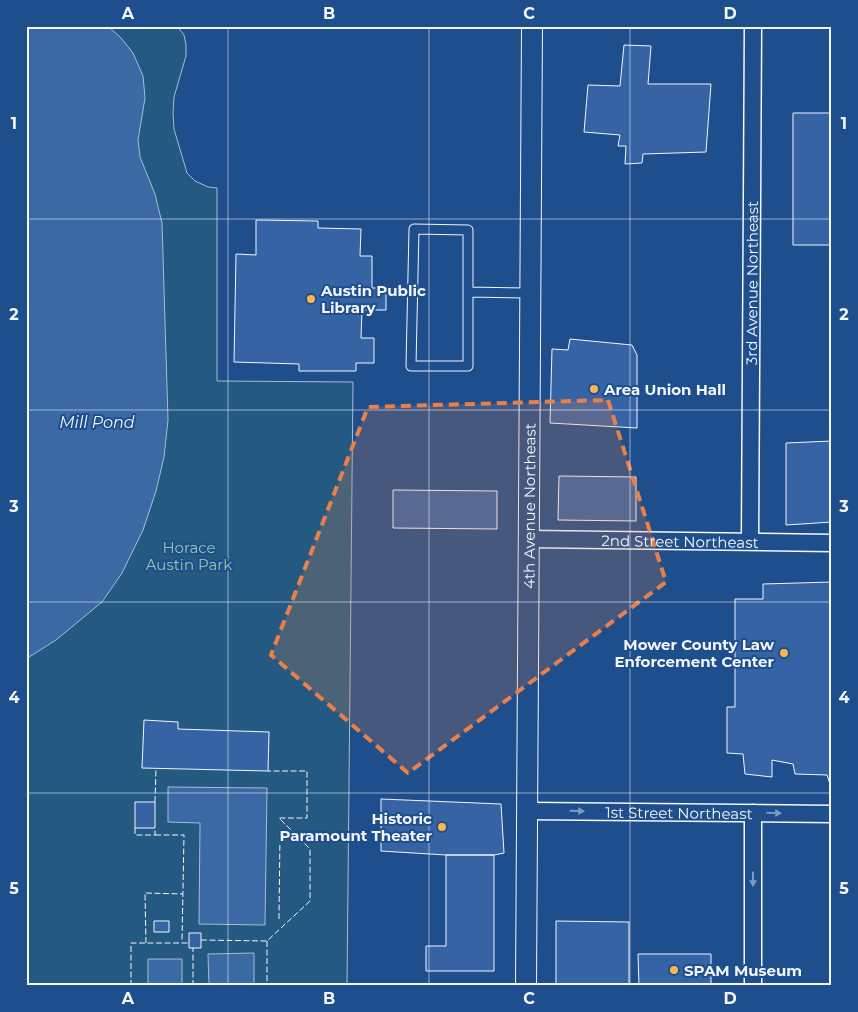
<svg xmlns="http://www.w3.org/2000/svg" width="858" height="1012" font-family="Montserrat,sans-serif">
<rect width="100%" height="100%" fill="#1f4e8c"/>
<!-- green -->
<path fill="#245a82" stroke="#a8bbd7" d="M26,26H177L184,35L186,45V56L174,97L173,113L174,129L187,173L195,181L208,187L217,188V381L353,382L347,986H26Z"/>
<!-- water -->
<path fill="#3b69a3" stroke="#a8bbd7" d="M26,26H108L121,38L133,53L143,76L145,98L138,140L140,157L155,194L162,223L168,420L164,457L156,491L143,530L122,573L102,602L56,640L26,659Z
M168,787L267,788L265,925L199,924L200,823L168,822Z
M254,953V986H209L208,954Z
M148,959H182V986H148Z"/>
<!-- building -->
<path fill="#3563a3" stroke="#f2f6ff" d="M624,45L651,46L648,84H711L706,152L643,154L642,163L625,164L626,146H618L620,135L584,132L588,85L620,86Z
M793,113H832V245H793Z
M256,220L318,221V228L361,229L360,256H372V288H386V310H362L361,338H374V363H356V371H299V364L234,362L236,254L256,255Z
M570,339L632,345L637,355V428L550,423L552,349L568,350Z
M832,441V522L786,525V443Z
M559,476L636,477V521L558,520Z
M393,490L497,491V529L393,528Z
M832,582V787H831L827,775L795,774L793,764L772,760V777L745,774L743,754L727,753V707H735V599H763V584Z
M144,720L178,722V729L269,732L268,771L142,768Z
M381,799L501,804L504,853L494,855H446L381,851Z
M135,802H155V828H135Z
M446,855H494V971H426V946H446Z
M154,921H169V932H154Z
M556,921L629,922V986H556Z
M189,933H201V948H189Z
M638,954H711V986H639Z"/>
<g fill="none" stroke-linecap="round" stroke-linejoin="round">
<!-- service casing -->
<g stroke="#f2f6ff" stroke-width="11">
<path id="service" d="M468,292V366H411L414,229L468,230V292L530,293"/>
</g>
<!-- minor casing -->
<g stroke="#f2f6ff" stroke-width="19">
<g id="minor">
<path id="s1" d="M529,539L832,543"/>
<path id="s2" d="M750,541L753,26"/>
<path id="s3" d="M528,811L832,814"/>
<path d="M753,986V813"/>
</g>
</g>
<!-- tertiary casing -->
<g stroke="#f2f6ff" stroke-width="22">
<g id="tertiary">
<path id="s4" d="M526,986L532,26"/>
</g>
</g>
<!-- service -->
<use href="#service" stroke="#1f4e8c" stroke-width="9"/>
<!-- minor -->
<use href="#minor" stroke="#1f4e8c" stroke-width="16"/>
<!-- tertiary -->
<use href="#tertiary" stroke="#1f4e8c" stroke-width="20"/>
<!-- fence -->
<path stroke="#f2f6ff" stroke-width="1" stroke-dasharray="6 2.5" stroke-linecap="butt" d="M155,802L156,768
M135,828V835H155V828
M155,835H184L182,942
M279,919L280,832
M201,940L267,941L310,901V849L279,818H307V771H268
M267,941V986
M146,943L145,893L183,894
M131,986V943H189
M193,986V948"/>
</g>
<!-- one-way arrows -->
<defs><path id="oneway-solid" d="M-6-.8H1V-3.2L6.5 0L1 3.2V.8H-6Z" transform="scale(1.25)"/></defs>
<g fill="#7e9ac0">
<use href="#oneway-solid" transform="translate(577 811) rotate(1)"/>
<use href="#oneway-solid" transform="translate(774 813) rotate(1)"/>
<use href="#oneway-solid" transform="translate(753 879) rotate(90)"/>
</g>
<!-- marked area -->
<path fill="#ea8049" fill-opacity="0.2" stroke="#ea8049" stroke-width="4" stroke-dasharray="10 6" stroke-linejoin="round" d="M608,400L666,582L408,773L271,655L368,407Z"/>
<!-- grid -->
<path fill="none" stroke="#f2f6ff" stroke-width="1" stroke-opacity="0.55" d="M228,26V986M429,26V986M630,26V986M26,219H832M26,410H832M26,602H832M26,793H832"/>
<!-- markers -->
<g fill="#ffb74d" stroke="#1f4e8c" stroke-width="2">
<circle cx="311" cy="299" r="5"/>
<circle cx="594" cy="389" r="5"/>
<circle cx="784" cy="653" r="5"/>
<circle cx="442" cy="827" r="5"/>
<circle cx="674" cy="970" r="5"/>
</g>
<g text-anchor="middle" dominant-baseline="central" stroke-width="4" stroke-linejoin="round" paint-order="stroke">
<!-- street labels -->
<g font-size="15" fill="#f2f6ff" stroke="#1f4e8c">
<text stroke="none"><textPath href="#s2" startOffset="258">3rd Avenue Northeast</textPath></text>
<text stroke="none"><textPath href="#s4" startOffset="480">4th Avenue Northeast</textPath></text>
<text stroke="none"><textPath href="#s1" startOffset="151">2nd Street Northeast</textPath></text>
<text stroke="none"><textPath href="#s3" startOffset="151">1st Street Northeast</textPath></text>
</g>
<!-- poi labels -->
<g font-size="15" font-weight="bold" fill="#f2f6ff" stroke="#1f4e8c" text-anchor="start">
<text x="321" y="290">Austin Public<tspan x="321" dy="17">Library</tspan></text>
<text x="604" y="389">Area Union Hall</text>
<text x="774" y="644" text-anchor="end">Mower County Law<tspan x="774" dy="17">Enforcement Center</tspan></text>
<text x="432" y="818" text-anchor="end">Historic<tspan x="432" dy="17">Paramount Theater</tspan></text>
<text x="684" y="970">SPAM Museum</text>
</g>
<!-- park labels -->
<g font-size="15" fill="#97c8a6" stroke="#1f4e8c">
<text x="189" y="547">Horace<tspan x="189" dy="17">Austin Park</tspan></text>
</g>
<!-- water labels -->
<g font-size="16" font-style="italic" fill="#f2f6ff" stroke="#1f4e8c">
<text x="97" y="422">Mill Pond</text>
</g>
</g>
<!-- border -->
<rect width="858" height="1012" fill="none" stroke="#1f4e8c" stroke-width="55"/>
<rect x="28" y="28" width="802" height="956" fill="none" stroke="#f2f6ff" stroke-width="2"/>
<g font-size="16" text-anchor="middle" font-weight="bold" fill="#f2f6ff">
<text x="128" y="19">A</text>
<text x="329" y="19">B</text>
<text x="529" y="19">C</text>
<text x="730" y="19">D</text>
<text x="14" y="129">1</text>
<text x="844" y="129">1</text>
<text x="14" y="320">2</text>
<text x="844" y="320">2</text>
<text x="14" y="512">3</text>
<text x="844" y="512">3</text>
<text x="14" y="703">4</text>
<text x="844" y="703">4</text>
<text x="14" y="894">5</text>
<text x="844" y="894">5</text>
<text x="128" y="1004">A</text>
<text x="329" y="1004">B</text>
<text x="529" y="1004">C</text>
<text x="730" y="1004">D</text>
</g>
</svg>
